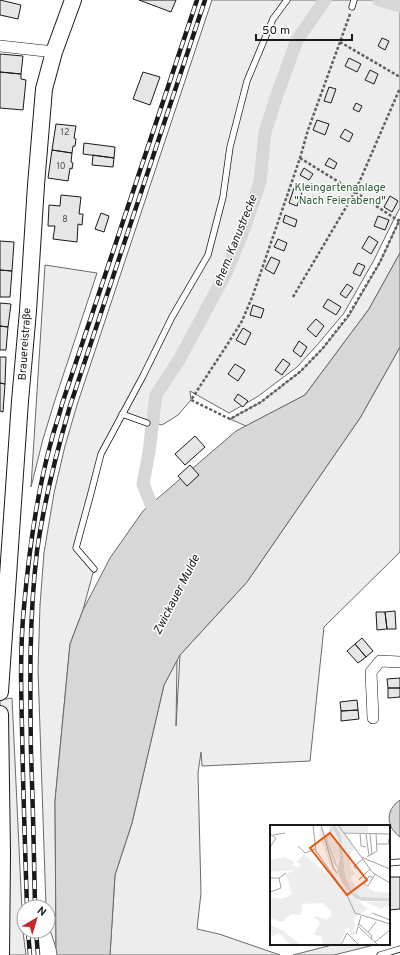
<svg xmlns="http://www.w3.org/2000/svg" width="400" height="955" font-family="Overpass,sans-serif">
<rect width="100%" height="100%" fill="#fff"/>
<!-- built -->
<path fill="#ededed" stroke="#6a6a6a" d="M212,0H400V208L394,219L374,260L344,313L318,344L297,367L257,397L229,413L190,391L191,400L178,415L162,425L123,414L101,454L76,548L94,569L83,610L70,644L55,801L56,948L48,924V907H46L38,670L40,605L44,553L54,493L65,446L77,405Z
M400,219V253L369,309L305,395L246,426L230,419L261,402L301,371L323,348L349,316L380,262Z
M45,265L97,273L55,400L43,439L31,487Z
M400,347V551L399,553L324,627L310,761L202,766L201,752L198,773L201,893L197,929L219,934L280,955H110L115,875L132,823L164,685L177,660L176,726L180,655L247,582L360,418Z
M0,697L6,699L12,698L23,932L26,955H0Z
M336,944H378L334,955H293Z"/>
<!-- water -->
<path fill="#d7d7d7" stroke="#6a6a6a" d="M400,253V347L360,418L247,582L180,655L164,685L132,823L115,875L110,955H57L56,948L55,801L70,644L83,610L110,558L143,511L236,431L305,395L369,309Z
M400,800V837C386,827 385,810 400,800Z"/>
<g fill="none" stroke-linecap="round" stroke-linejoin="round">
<!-- canal -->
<path stroke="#d7d7d7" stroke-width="13" d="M379,0L400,6
M151,504L143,484L149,452L156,395L179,360L226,273L244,229L260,182L265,132L277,95L297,40L325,0"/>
</g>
<!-- building -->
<path fill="#e6e6e6" stroke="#1a1a1a" d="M0,0L21,5L18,19L0,15Z
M139,0H176L171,12Z
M382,38L389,41L385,50L378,46Z
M0,54L23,56L21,74L0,72Z
M349,58L361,64L357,72L345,66Z
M370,70L378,74L374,84L365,80Z
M0,72L21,74V79L26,80L23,110L0,108Z
M143,72L160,77L150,105L133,99Z
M329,87L336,89L331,103L324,101Z
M356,103L362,106L359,112L353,109Z
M317,120L329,124L325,135L313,130Z
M56,124L76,126L74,138L76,139L75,146H73L72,153L52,150Z
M345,129L353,134L349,142L340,137Z
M84,143L115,147L114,158L83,154Z
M52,150L72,153L71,162L73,163L72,169L70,168L68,181L48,178Z
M93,155L114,158L113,167L92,165Z
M329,158L337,163L334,169L325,165Z
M304,168L313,174L309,180L300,175Z
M294,188L302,192L297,206L289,203Z
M61,195L81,197L79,214H83L82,225L78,224L77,242L53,239L55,226H48L49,205L60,206Z
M390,196L398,201L392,212L384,207Z
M101,213L109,216L104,232L95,229Z
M285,215L297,220L295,227L283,222Z
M378,216L389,220L385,230L374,226Z
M369,236L378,242L371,254L362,248Z
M278,239L287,243L284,251L274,247Z
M0,241L14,242L12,271L0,270Z
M271,257L280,261L274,274L265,269Z
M358,263L365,266L360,276L353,273Z
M0,270L12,271L10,297H0Z
M347,284L353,288L346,298L340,294Z
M328,299L341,307L336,315L323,307Z
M0,303L11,304L8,327L0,326Z
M253,305L264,309L261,318L250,315Z
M316,319L324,326L316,337L307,329Z
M0,326L8,327L6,350H0Z
M243,328L251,333L245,345L236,340Z
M299,341L307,347L301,357L293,351Z
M0,357H6L5,384L0,383Z
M283,359L290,364L282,375L275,370Z
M235,364L245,370L238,381L228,374Z
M0,383L5,384L3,412L0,411Z
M238,394L248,401L243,407L234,400Z
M195,436L205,447L185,465L175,454Z
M190,465L199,475L187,486L178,476Z
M395,611L396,629H387L385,612Z
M376,612H385L387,629L377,630Z
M362,638L373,651L366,657L355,644Z
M355,644L366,657L358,663L347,651Z
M400,678V688H388L387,679Z
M388,688H400V697L388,698Z
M357,700L358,710L341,711L340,702Z
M358,710L359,719L341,721V711Z
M389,877H400V909L389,910Z"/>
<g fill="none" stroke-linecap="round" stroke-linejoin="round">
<!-- lane casing -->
<g stroke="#1a1a1a" stroke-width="7">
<path id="lane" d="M352,7L354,0
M122,414L147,423
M94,569L76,548L91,493L101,454L143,376L172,317L208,255L223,197L230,147L247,81L273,19L287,0
M389,863L400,862
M380,955L400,949"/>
</g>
<!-- street casing -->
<g stroke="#1a1a1a" stroke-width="12">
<path id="street" d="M0,46L54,52
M373,718L371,672L380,661L400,662"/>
</g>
<!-- secondary casing -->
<g stroke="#1a1a1a" stroke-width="18">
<path id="secondary" d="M0,692L20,401L28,311L36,185L44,89L54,52L73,0
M0,714L2,854L1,955"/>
</g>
<!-- path -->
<path stroke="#5f5f5f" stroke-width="2.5" stroke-dasharray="3 2" stroke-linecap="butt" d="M350,14L340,42L308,130L300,158L253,295L242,321L227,345L191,400L230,419L261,402L301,371L323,348L348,316L380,262L400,219
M340,42L400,77
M300,158L355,192L399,221
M293,297L355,192L400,88"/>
<!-- lane -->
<use href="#lane" stroke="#fff" stroke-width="5.5"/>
<!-- street -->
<use href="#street" stroke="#fff" stroke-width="11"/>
<!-- secondary -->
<use href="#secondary" stroke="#fff" stroke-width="16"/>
<!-- rail casing -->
<g stroke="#1a1a1a" stroke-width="4.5">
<path id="rail" d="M27,907C25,847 23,788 22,728C21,688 20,647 24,607C29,551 36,496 51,442C54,429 59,417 62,404L197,0
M35,907C34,856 33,804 31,753C30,685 29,618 37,551C44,501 56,454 70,406L205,0
M28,931L30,955
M36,931L38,955"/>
</g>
<!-- rail -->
<use href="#rail" stroke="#fff" stroke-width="3" stroke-dasharray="9" stroke-linecap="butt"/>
</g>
<g text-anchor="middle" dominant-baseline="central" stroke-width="3" stroke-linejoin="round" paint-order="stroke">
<!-- number labels -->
<g font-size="9" fill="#4d4d4d">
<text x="65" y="132">12</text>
<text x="61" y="166">10</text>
<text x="65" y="219">8</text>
</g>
<!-- park labels -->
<g font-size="11" fill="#2b5a34" stroke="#fff">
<text x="340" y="188">Kleingartenanlage<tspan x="340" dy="13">"Nach Feierabend"</tspan></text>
</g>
<!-- street labels -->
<g font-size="11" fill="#1a1a1a" stroke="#fff">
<text transform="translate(25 344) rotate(-86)">Brauereistraße</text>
</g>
<!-- water labels -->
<g font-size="12" font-style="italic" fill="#1a1a1a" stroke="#fff">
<text transform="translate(236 241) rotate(-68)">ehem. Kanustrecke</text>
<text transform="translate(177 595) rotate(-63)">Zwickauer Mulde</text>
</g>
</g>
<!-- overview -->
<g transform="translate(270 825)">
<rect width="120" height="120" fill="#fff"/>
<path d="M59,0L66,6L70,24V31L63,42L79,68L62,45L49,10L50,3H53L55,8L59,7ZM65,0H98V8L75,7L85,23L80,28V42L85,49L80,53L86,61L91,59L98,51L93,59L103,66L120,68V73L91,72L82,66L75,51L72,17ZM34,29L98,84L84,93L85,110H80L79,103H76L70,120H53L51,111L44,110L50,97L42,91L57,94L61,91V86L52,78L32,79L31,90L21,89L12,97L0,93V75L2,72L12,74L22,69L16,49L25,45L0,47V35L14,32L25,37L22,40L28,43L31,39L26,37ZM85,73L96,77L120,76V82L114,81L112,84ZM0,99L13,106L31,120H21L9,108L2,112Z" fill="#ededed"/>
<path d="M61,0H65L71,10L75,51L82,66L91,72L120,73V76H92L85,73L74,61L67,46L70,31L68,13Z" fill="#d7d7d7"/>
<path fill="none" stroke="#d7d7d7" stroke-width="2" d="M63,2L56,14L67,42"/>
<path fill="none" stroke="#a3a3a3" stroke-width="1" d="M43,0L46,26L77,70L85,88L120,99M51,0L63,42L67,48M68,0L103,48L120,58M74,8L120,9M90,8L91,21L96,22M0,9L6,13L0,22M96,9L99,31M100,9L102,30M3,10L15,8M107,19H118L120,9M28,21L35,28L45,24M91,32L120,44M97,32L107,26L106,8M86,44L84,41L93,34M91,52L89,55L100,44M0,53H9L16,48M103,53L99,51L94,59L98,61L105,49M0,67L11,63L9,53M102,88L120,95M88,98L102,111L101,114M89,102L108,120M98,107L106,97M86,109L91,91M105,117L120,105M71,120L77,108L88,119"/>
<path fill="#e8590c" fill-opacity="0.15" stroke="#e8590c" stroke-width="2" d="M60,8L97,55L77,70L40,23Z"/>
<rect width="120" height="120" fill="none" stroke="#1a1a1a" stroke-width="2"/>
</g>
<!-- north arrow -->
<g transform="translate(36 919) rotate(38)"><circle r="19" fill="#ffffff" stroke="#a3a3a3"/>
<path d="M0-3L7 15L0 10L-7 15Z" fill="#c62828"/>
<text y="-6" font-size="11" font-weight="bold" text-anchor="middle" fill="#1a1a1a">N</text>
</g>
<!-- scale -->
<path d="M256 34v6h96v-6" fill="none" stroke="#1a1a1a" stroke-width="2"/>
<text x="262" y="34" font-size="12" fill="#1a1a1a" stroke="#ffffff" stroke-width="3" paint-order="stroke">50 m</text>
</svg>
